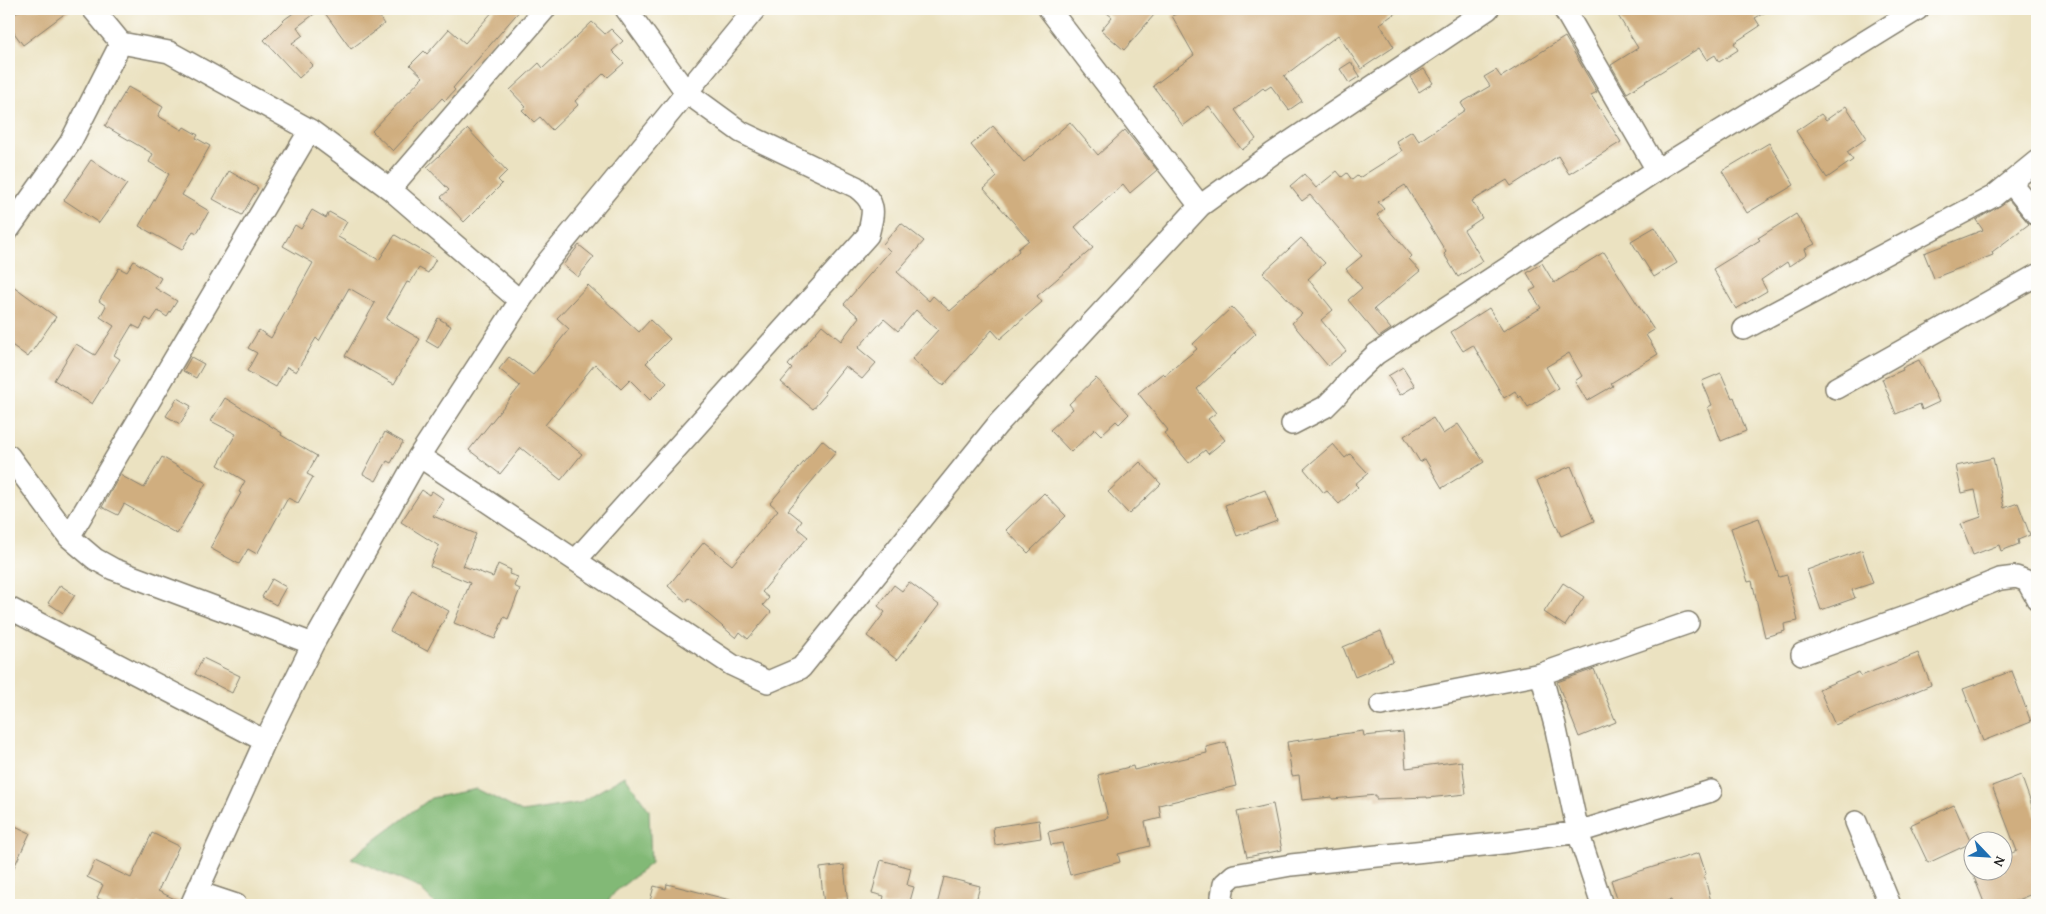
<svg xmlns="http://www.w3.org/2000/svg" width="2046" height="914" font-family="'Gentium Book Plus',serif">
<rect width="100%" height="100%" fill="#fdfcf7"/>
<filter id="ink" filterUnits="userSpaceOnUse"><feTurbulence type="fractalNoise" baseFrequency=".02" numOctaves="2"/><feDisplacementMap in="SourceGraphic" scale="10" xChannelSelector="R" yChannelSelector="G"/><feConvolveMatrix kernelMatrix="1 2 1 2 8 2 1 2 1" color-interpolation-filters="sRGB"/></filter>
<filter id="wash" filterUnits="userSpaceOnUse"><feTurbulence type="fractalNoise" baseFrequency=".0096" numOctaves="4" result="noise"/><feDisplacementMap in="SourceGraphic" scale="20" xChannelSelector="R" yChannelSelector="G"/><feGaussianBlur stdDeviation="1.12" result="paint"/><feColorMatrix in="noise" values="0 0 0 0 0 0 0 0 0 0 0 0 0 0 0 0 0 1.4 0 .05"/><feComposite in="paint" operator="in"/></filter>
<g filter="url(#wash)">
<rect width="100%" height="100%" fill="#ebe2c1"/>
<!-- forest -->
<path fill="#82b976" stroke="#4f6a49" d="M625,776L649,810L651,863L615,892L605,905H436L419,888L351,858L431,798L477,789L522,812L579,803Z"/>
<g id="blocks">
<!-- building -->
<path fill="#d0ae7f" d="M22,9H71L23,45L9,26V18Z
M299,9H321L297,27L303,35L292,43L313,65L299,78L264,40L285,19Z
M322,9H373L384,24L351,49Z
M495,9H521L453,88L455,90L445,101L442,98L393,151L372,131L423,77L410,65L424,51L427,54L449,29L465,43Z
M1102,9H1147L1154,15L1124,50L1101,30L1112,17Z
M1185,9H1401L1380,24L1394,47L1361,69L1338,35L1284,76L1302,101L1289,110L1271,86L1265,90L1263,88L1235,110L1256,139L1242,150L1209,106L1183,126L1153,86L1194,55L1172,16Z
M1614,9H1771L1755,18L1760,26L1734,43L1738,50L1719,62L1715,55L1707,60L1699,48L1627,93L1611,65L1638,48Z
M592,22L605,34L611,29L623,41L612,51L624,63L608,77L604,73L575,101L578,105L552,130L540,117L534,122L522,110L526,107L510,90L539,63L543,68Z
M1565,37L1597,92L1591,95L1621,142L1569,174L1558,156L1511,186L1507,180L1472,201L1482,218L1464,230L1483,261L1458,277L1444,254L1446,252L1405,185L1378,202L1384,209L1377,215L1412,256L1409,259L1420,271L1374,309L1391,329L1379,337L1348,300L1362,288L1346,269L1362,256L1310,195L1302,201L1290,186L1304,174L1316,188L1337,171L1342,177L1347,173L1352,180L1357,176L1359,178L1402,151L1396,141L1412,131L1419,141L1465,110L1461,103L1490,86L1484,77L1496,70L1501,77Z
M1351,62L1360,76L1349,83L1340,69Z
M1424,69L1433,83L1419,92L1410,77Z
M128,87L163,107L158,116L182,130L184,127L198,135L196,138L210,146L182,195L209,211L197,233L193,231L182,250L139,226L169,174L149,162L153,154L105,126Z
M1846,106L1867,138L1847,152L1853,160L1827,178L1796,131L1821,114L1826,120Z
M1070,122L1098,155L1125,130L1157,170L1130,193L1123,184L1075,227L1093,248L1037,296L1042,302L1000,339L992,330L943,386L912,359L938,330L916,310L898,331L884,319L858,348L876,363L862,379L845,366L824,392L826,394L813,409L781,382L792,369L788,365L822,325L841,341L859,317L844,304L890,251L883,244L901,223L924,241L897,272L929,301L933,296L950,311L1019,251L1018,249L1029,240L984,189L997,177L971,145L993,126L1024,162Z
M468,129L507,171L498,180L502,184L464,222L441,197L449,190L427,167Z
M1769,143L1794,185L1747,213L1722,171Z
M91,160L127,184L99,223L64,200Z
M229,171L258,188L242,215L213,199Z
M2009,200L2029,224L1992,252L1993,255L1934,278L1924,253L1983,230L1976,220Z
M312,210L326,218L329,212L347,222L338,237L379,260L395,235L436,259L428,273L419,268L410,283L407,282L386,319L420,339L394,384L345,356L375,303L349,288L319,341L316,338L296,372L287,367L276,387L247,371L257,353L248,348L259,330L271,338L313,263L283,246L295,225L301,229Z
M1796,214L1815,244L1805,249L1807,254L1789,266L1787,262L1761,280L1767,291L1736,309L1713,269L1760,240L1758,238Z
M1655,227L1677,263L1654,277L1631,241Z
M1301,238L1325,263L1308,279L1333,310L1321,320L1346,351L1328,366L1292,323L1302,314L1263,273Z
M579,245L594,257L578,277L563,265Z
M1604,252L1654,330L1646,335L1658,354L1611,383L1613,386L1587,401L1575,381L1582,376L1569,353L1546,367L1558,388L1528,407L1521,396L1519,398L1515,391L1504,398L1473,345L1463,351L1451,332L1489,308L1503,331L1541,308L1530,291L1536,288L1527,273L1542,263L1554,283Z
M134,261L161,278L155,288L177,301L167,317L158,311L151,321L146,318L140,329L132,325L114,355L120,359L92,404L54,380L76,344L95,355L114,326L100,317L106,306L99,301L119,268L127,272Z
M9,283L56,317L28,357L9,343Z
M588,285L639,332L650,320L670,339L646,363L667,383L650,400L630,380L621,389L595,364L545,425L582,454L561,480L521,448L500,474L469,450L520,386L499,369L509,357L533,375L569,329L557,318Z
M1232,307L1256,333L1197,389L1216,413L1208,419L1225,440L1208,454L1205,450L1189,463L1164,433L1168,430L1138,393L1163,373L1165,375L1197,349L1193,344Z
M438,318L451,326L438,348L426,341Z
M191,357L204,364L196,378L183,371Z
M1919,360L1939,402L1922,410L1920,404L1896,414L1882,379L1903,370L1902,368Z
M1403,367L1415,386L1400,395L1388,376Z
M1721,373L1732,398L1734,397L1746,431L1721,441L1708,407L1712,405L1702,381Z
M1096,378L1129,414L1119,424L1116,421L1101,435L1095,429L1071,452L1050,430L1073,409L1069,404Z
M177,398L191,406L180,424L166,416Z
M225,398L282,433L281,435L317,456L307,474L313,477L298,503L288,498L257,554L248,549L239,564L210,548L241,493L239,492L245,481L218,465L236,434L211,421Z
M1433,418L1443,434L1458,424L1484,462L1442,488L1425,459L1420,462L1404,436Z
M385,432L403,442L391,463L387,461L376,481L363,474Z
M822,440L836,452L788,510L802,521L797,528L808,537L762,592L769,598L763,605L771,612L748,639L740,632L736,638L689,598L686,602L668,586L704,542L732,565L778,510L770,503Z
M1333,444L1345,458L1350,454L1368,473L1355,484L1358,487L1339,504L1327,491L1324,493L1304,469Z
M162,457L206,483L177,534L124,504L118,515L102,507L120,475L144,488Z
M1993,458L2004,508L2018,503L2030,535L2018,540L2019,544L2001,551L1999,545L1973,555L1961,524L1981,517L1975,490L1962,493L1956,466Z
M1140,462L1161,484L1129,514L1108,492Z
M1571,466L1594,521L1561,536L1537,481Z
M422,490L429,495L432,491L444,499L433,516L476,534L463,566L493,577L498,564L511,570L509,574L518,577L514,586L520,589L508,619L504,617L495,639L454,623L470,583L430,566L439,546L401,522Z
M1265,490L1277,521L1237,536L1225,505Z
M1044,493L1066,516L1028,553L1006,530Z
M1759,518L1779,577L1787,575L1798,621L1784,624L1785,631L1765,637L1752,581L1748,582L1731,528Z
M1862,550L1873,583L1852,590L1855,598L1821,610L1807,570Z
M272,579L286,587L276,605L262,597Z
M909,582L939,605L897,660L867,636L885,612L878,606L894,585L902,591Z
M1563,583L1584,597L1565,626L1544,612Z
M60,585L75,595L63,613L48,603Z
M412,591L449,611L427,651L390,631Z
M1381,631L1393,661L1355,677L1343,647Z
M1918,653L1931,685L1835,725L1819,689L1859,672L1861,676Z
M203,658L240,676L232,693L195,674Z
M1594,669L1616,722L1579,737L1557,682Z
M2012,671L2031,722L1983,741L1963,689Z
M1363,731L1364,736L1403,732L1406,768L1462,761L1466,794L1427,798V797L1376,799V795L1332,799V797L1302,800L1299,775L1292,776L1287,742Z
M1226,742L1236,786L1159,805L1161,818L1145,822L1150,846L1118,854L1120,862L1070,875L1062,843L1051,845L1048,832L1108,818L1098,775L1133,766L1134,770L1207,753L1206,747Z
M2021,775L2037,820V892L2005,905H1985L1972,872H2004V856L2017,851L1992,786Z
M1273,804L1282,850L1247,857L1237,812Z
M1954,805L1971,843L1928,863L1910,825Z
M1039,820L1041,838L995,845L993,827Z
M9,823L30,833L9,878Z
M152,833L179,846L158,891L179,901V905H113L97,898L103,885L87,877L95,861L131,878Z
M1699,853L1706,874L1704,875L1712,905H1672L1671,900L1652,905H1619L1611,880Z
M881,860L911,868L907,885L914,887L909,905H882L884,896L872,893Z
M844,865L848,905H824L820,868Z
M944,877L980,886L975,905H937Z
M667,884L730,900V905H649L654,886L666,889Z"/>
</g>
</g>
<g filter="url(#ink)">
<use href="#blocks" fill-opacity="0" stroke="#847f6e" stroke-width="1"/>
<g fill="none" stroke-linecap="round" stroke-linejoin="round">
<!-- minor casing -->
<g stroke="#847f6e" stroke-width="24">
<path id="minor" d="M93,9L121,43L169,52L310,130L390,189L545,9
M1049,9L1200,206
M1657,170L1918,9
M2011,183L2037,215
M390,189L520,301
M9,229L70,143L121,43
M1744,329L1994,196L2037,161
M1836,388L2037,275
M1292,424L1325,407L1338,394L1356,373L1376,354L1657,170L1564,9
M9,456L69,537L95,559L113,569L313,644
M419,456L732,665L768,682L801,668L998,424L1200,206L1272,154L1488,9
M69,537L310,130
M576,560L868,235C874,211 877,203 856,187L741,132L686,92L626,9
M9,608L265,741
M1802,654L1916,613L2000,579L2016,577L2027,581L2037,599
M1381,705L1541,674
M1856,822L1890,905
M197,892L236,905
M191,905L265,741L313,644L419,456L520,301L545,265L755,9
M1223,905L1222,896L1224,884L1234,875L1291,865L1502,843L1578,832L1711,791
M1602,905L1578,832L1555,725L1541,674L1688,623"/>
</g>
<!-- minor -->
<use href="#minor" stroke="#fff" stroke-width="21"/>
</g>
</g>
<!-- margin -->
<rect width="2046" height="914" fill="none" stroke="#fdfcf7" stroke-width="30"/>
<!-- north arrow -->
<g transform="translate(1988 856) rotate(115)"><circle r="24" fill="#fdfcf7" stroke="#a3a29f"/>
<path d="M0-4L9 19L0 12L-9 19Z" fill="#1f6fb2"/>
<text y="-8" font-size="14" font-weight="bold" text-anchor="middle" fill="#1c1c1c">N</text>
</g>
</svg>
